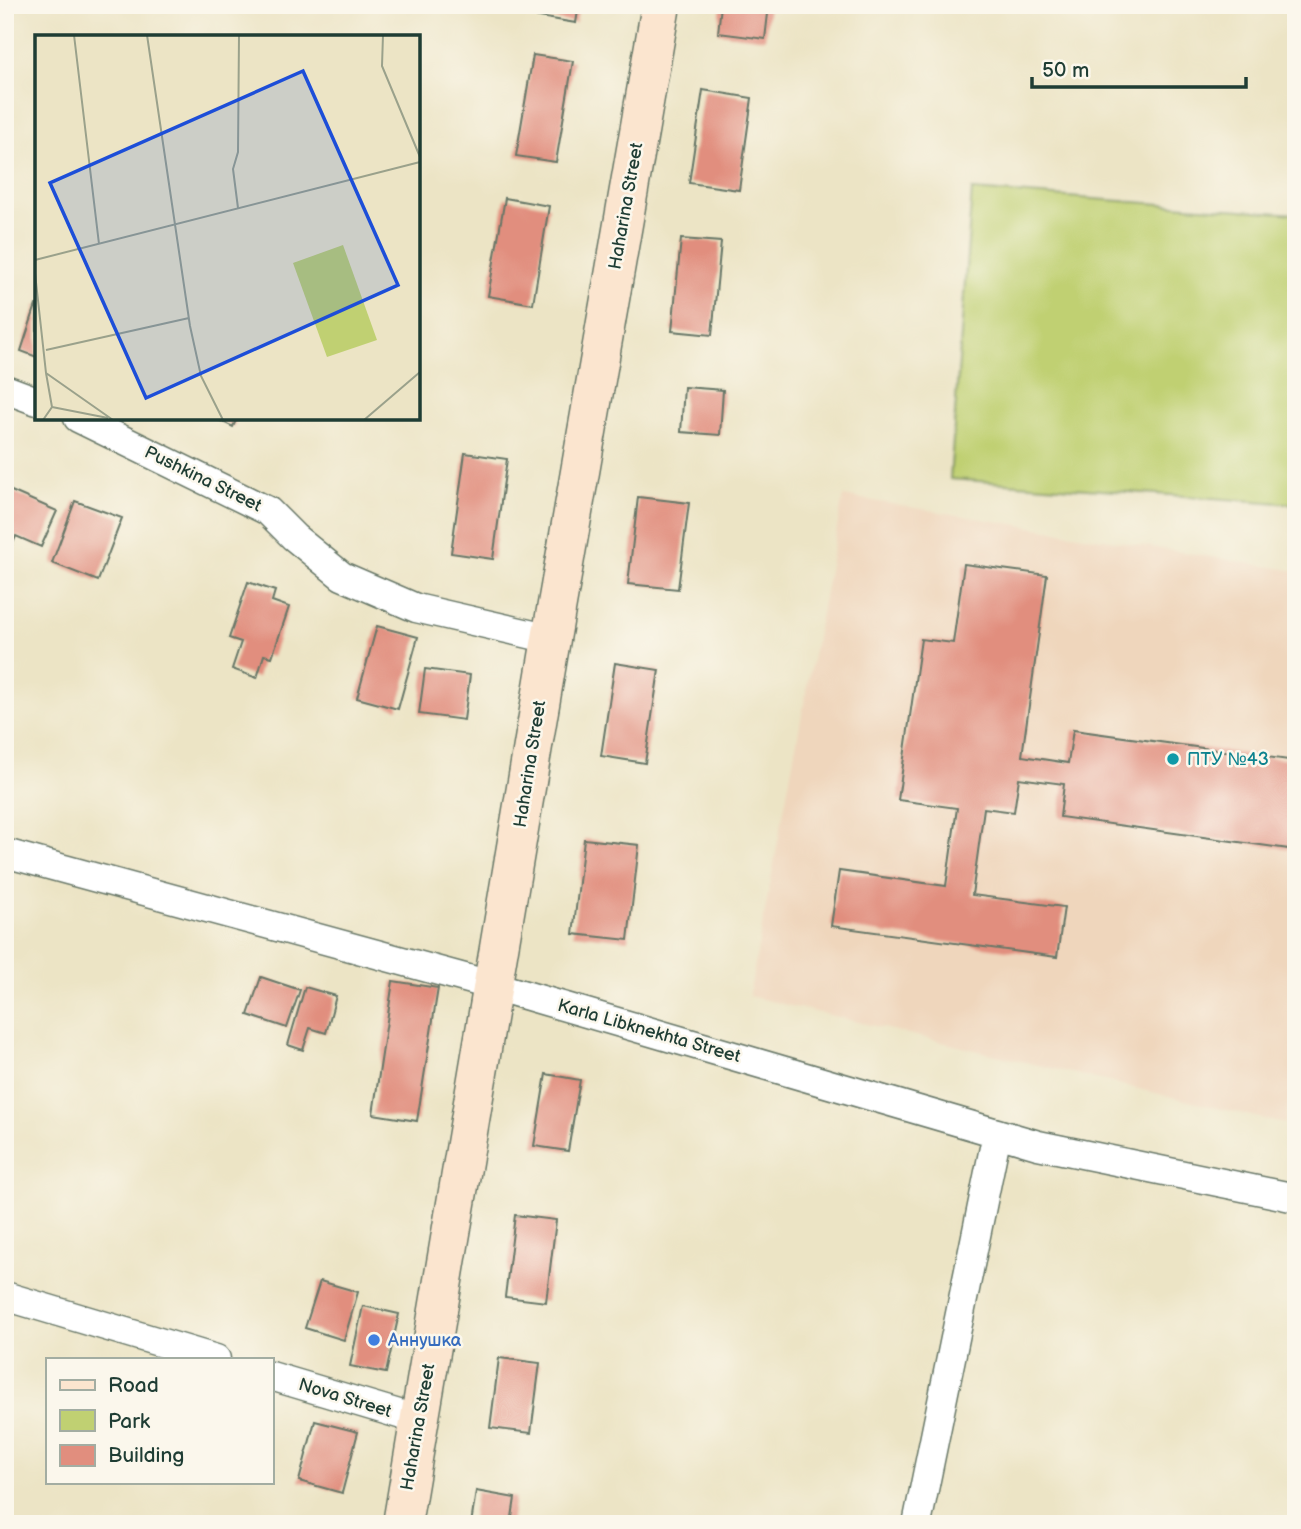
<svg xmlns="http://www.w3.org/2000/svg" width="1301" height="1529" font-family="'Balsamiq Sans',sans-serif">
<rect width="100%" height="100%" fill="#fbf7ec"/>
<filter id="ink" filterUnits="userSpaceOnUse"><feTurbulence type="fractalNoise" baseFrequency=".0143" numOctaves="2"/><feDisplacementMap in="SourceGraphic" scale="14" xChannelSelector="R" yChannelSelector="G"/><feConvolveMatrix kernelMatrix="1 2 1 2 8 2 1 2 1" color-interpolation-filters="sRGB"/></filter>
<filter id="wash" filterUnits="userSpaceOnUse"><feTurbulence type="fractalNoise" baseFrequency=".00686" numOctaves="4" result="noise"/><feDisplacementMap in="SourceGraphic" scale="28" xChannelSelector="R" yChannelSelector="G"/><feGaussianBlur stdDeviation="1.57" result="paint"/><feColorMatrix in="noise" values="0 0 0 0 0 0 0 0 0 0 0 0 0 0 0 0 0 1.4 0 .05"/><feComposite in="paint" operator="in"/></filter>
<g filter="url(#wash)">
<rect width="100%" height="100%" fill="#ece4c5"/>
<!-- built -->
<path fill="#efd6bc" d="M843,496L1296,571V1057L1285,1124L749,996Z"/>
<!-- green -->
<path fill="#c0d072" stroke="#708653" stroke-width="2" d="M972,190L1296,214V504L950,479Z"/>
<g id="blocks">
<!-- building -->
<path fill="#e18e7e" d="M535,5H579L576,23L533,16Z
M721,5H769L765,39L718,33Z
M533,55L573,61L556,162L516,156Z
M703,90L752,98L739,190L689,183Z
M505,198L549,206L533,304L488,296Z
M681,239L721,242L712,335L672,331Z
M36,305H37V357L21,351Z
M684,387L723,390L720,435L681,432Z
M215,418H237L233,427Z
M465,453L507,459L493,559L451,553Z
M9,490L57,511L41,547L16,536L5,562V498Z
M638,497L689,503L678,589L628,584Z
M75,501L122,518L98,581L52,563Z
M964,564L1047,575L1022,756L1068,763L1073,730L1296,761V850L1060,817L1064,784L1019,778L1014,812L984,808L972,895L1064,907L1057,957L831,926L839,871L946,886L957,808L898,800L921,639L953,643Z
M248,582L275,591L272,601L289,607L272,657L264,655L257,678L232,669L241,642L229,638Z
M377,626L418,637L398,709L357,698Z
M615,663L659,670L645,763L601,756Z
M425,669L470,675L464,720L419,714Z
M584,839L639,845L628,940L573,934Z
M261,977L300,990L287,1028L248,1015Z
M393,981L438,988L417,1121L373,1114Z
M305,987L336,996L326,1033L310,1028L303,1050L288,1045Z
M546,1074L580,1080L568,1151L534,1146Z
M515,1215L556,1220L546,1302L505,1297Z
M320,1281L358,1292L344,1340L305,1328Z
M363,1306L399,1314L386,1373L350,1366Z
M499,1358L540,1363L531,1433L490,1428Z
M315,1421L358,1432L342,1493L299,1481Z
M476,1491L515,1498L511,1524H471Z"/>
</g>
</g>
<g filter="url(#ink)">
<use href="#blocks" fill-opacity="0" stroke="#677767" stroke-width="2"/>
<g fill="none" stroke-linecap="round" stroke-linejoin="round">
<!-- minor casing -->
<g stroke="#677767" stroke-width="31">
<path id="minor" d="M5,389L37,401
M78,418L268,511L294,537L342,576L416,608L551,639
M5,853L494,986L1038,1145L1296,1198
M5,1296L216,1359
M271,1376L419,1420
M917,1524L997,1133"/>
</g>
<!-- secondary casing -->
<g stroke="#677767" stroke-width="41">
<path id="secondary" d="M402,1524L551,639L661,5"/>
</g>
<!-- minor -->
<use href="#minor" stroke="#fff" stroke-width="28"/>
<!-- secondary -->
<use href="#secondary" stroke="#fbe5cf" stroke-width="38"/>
</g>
</g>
<!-- markers -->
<circle fill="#0f9aa8" stroke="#fbf7ec" stroke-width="2.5" cx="1173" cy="759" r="7"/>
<circle fill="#3f7fe0" stroke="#fbf7ec" stroke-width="2.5" cx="374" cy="1340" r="7"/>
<g text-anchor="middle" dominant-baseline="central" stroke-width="5" stroke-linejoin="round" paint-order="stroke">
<!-- street labels -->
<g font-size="18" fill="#1f3d34" stroke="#fbf7ec">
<text transform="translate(626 206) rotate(-80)">Haharina Street</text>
<text transform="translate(203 479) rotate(26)">Pushkina Street</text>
<text transform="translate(530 764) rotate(-81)">Haharina Street</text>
<text transform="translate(649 1031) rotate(16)">Karla Libknekhta Street</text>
<text transform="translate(345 1398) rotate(17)">Nova Street</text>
<text transform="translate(418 1427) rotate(-80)">Haharina Street</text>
</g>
<!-- culture labels -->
<g font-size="18" fill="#0d838f" stroke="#fbf7ec" text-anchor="start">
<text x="1187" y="759">ПТУ №43</text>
</g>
<!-- shop labels -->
<g font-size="18" fill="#366cbe" stroke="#fbf7ec" text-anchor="start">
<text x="388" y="1340">Аннушка</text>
</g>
</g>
<!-- overview -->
<g transform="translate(35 35)">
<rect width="385" height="385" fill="#ece4c5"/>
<path d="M308,210L342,305L292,322L258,228Z" fill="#c0d072"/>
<path fill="none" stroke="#9aa18b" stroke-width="2" d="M39,0L64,209M112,0L155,291L166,341L188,385M348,0L347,31L385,122M203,173L198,134L203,117L204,0M0,225L385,127M0,238L11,338L78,385M11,315L154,283M17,372L73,383M8,385L17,372L11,338M329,385L385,337"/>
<path fill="#1d4ed8" fill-opacity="0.15" stroke="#1d4ed8" stroke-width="3.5" d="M268,36L363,250L111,363L15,148Z"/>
<rect width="385" height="385" fill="none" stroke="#1f3d34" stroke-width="3.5"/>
</g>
<!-- margin -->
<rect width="1301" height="1529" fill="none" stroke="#fbf7ec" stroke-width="28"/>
<!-- legend -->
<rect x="46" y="1358" width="228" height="126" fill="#fbf7ec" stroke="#a3ada2" stroke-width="2"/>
<rect x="60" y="1380" width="35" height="10" fill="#fbe5cf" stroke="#a3ada2" stroke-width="2"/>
<text x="108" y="1392" font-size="21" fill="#1f3d34">Road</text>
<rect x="60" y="1410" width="35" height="21" fill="#c0d072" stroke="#a3ada2" stroke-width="2"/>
<text x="108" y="1428" font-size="21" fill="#1f3d34">Park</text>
<rect x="60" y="1445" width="35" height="21" fill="#e18e7e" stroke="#a3ada2" stroke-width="2"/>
<text x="108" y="1462" font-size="21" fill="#1f3d34">Building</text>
<!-- scale -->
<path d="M1032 77v10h214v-10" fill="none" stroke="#1f3d34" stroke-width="3.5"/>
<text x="1042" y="77" font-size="21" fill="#1f3d34" stroke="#fbf7ec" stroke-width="5" paint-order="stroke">50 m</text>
</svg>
